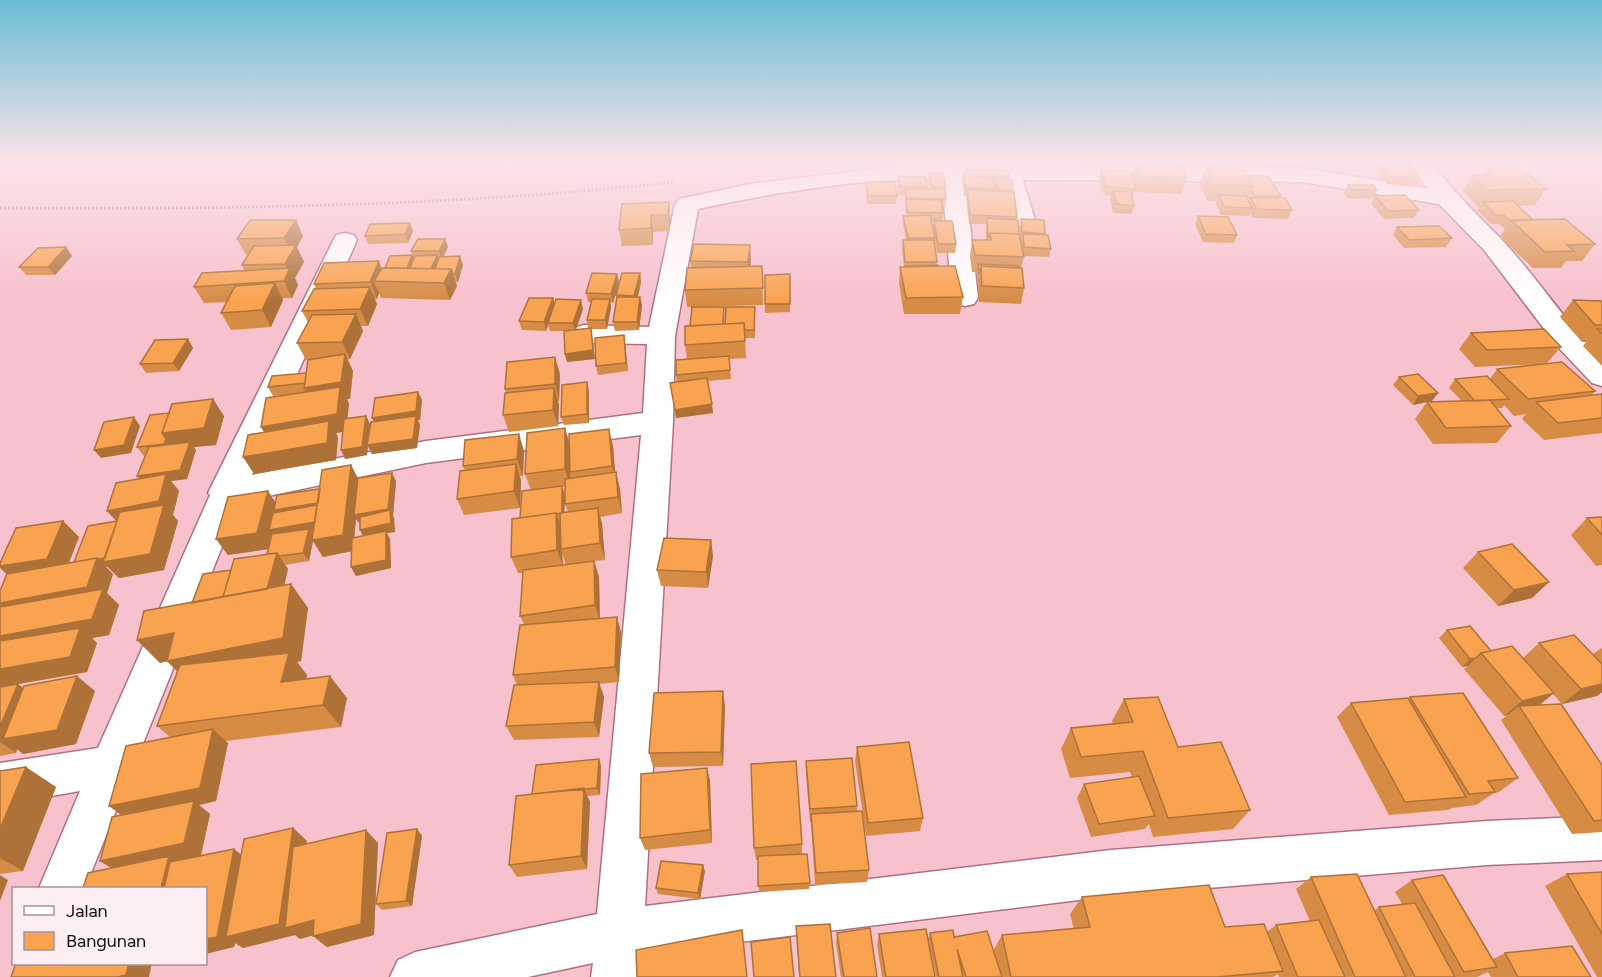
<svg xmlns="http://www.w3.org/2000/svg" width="1602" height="977" font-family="Figtree,sans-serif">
<rect width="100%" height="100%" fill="#f8c1ce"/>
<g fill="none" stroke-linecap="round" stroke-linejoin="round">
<!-- street casing -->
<g stroke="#af7182" stroke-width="3">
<path id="street" d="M1410,164H1433C1453,192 1477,214 1501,239C1537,277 1565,322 1602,359V386L1592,383L1558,347L1484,250L1439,204L1302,182L1023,180L1035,220L1032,225L1023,227L1014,225L1011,220L1001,179H965L978,298L974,304L965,306L956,304L952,298L942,179C861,178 777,192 698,209L675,336L673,422L645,906L1111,850L1487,821L1602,816V860L1487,865L1111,896L642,954L641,977H591L593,963L528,977H390L398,960L415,952L597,914L641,435L426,463L240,502L85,888H39L80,791L0,805V763L98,748L210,495L208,493L336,235L345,233L354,235L357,240L252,475L426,441L643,413L647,344L584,343L574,340L570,334L574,328L584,325L649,327L675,204L679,199L750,184L905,165L1302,168L1427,188Z"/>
</g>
<!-- path -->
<path stroke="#aa7f8a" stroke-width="3" stroke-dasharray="2 2" stroke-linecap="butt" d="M1562,164L1602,169
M0,208C224,209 450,207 673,182"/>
<!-- street -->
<use href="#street" fill="#fff" fill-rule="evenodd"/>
</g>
<!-- wall -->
<path fill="#d68c45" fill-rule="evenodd" d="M1135,164H1181L1187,178L1181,194L1136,192L1135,191L1133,197H1132L1134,206L1132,214L1113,213L1110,199L1111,196L1104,195L1099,178L1101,170L1131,176Z
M1376,164H1408L1420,178L1415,187L1386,184L1374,169Z
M1206,168L1247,176L1281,196L1280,198L1292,210L1288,219L1253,218L1250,213L1249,216L1221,215L1216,203L1217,201L1207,200L1200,184Z
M1488,169L1546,189L1535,205L1518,206L1533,220L1595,244L1582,261H1566L1561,268H1533L1500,237L1505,229L1499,224H1491L1477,210L1480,207H1478L1463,191L1472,175H1485Z
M964,170L1009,177V180L1013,190L1020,239V227L1021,219L1045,234L1044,235L1051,249L1049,257L1024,256L1021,268L1024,288L1021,304L979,302L977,272H972L970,256L972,240H986V224H969L966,196H964L962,178Z
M929,173L946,187L945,191L946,199L945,207H942L943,213L942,221H931L933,229L934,221L956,244L955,253H937L935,241V245L937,265L963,297L960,314H904L899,283L900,267H904L902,248L903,240H906L903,224V216H906V207L905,195H898V176L927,187V189H930L928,181Z
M866,182L897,196L896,204H867L866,190Z
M1348,185L1377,190L1373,198L1348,199L1344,193Z
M1375,196L1419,210L1414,218L1384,219L1371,204Z
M669,202L670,218V231L653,232V245L622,246L619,230Z
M1198,216L1237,235L1234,243L1203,242L1195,224Z
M1397,227L1452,238L1446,247L1404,248L1393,235Z
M413,231L408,243L368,244L365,236Z
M303,236L297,247L304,262L295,278L298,285L292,298H283V300L271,327L231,330L221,313L227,302L204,303L194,287L245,271L242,265L248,255H246L237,239Z
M445,239L448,247L443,257L460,256L463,265L458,282H456L457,286L450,300L381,298L379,293L377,299H375L377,304L368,326H361L363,331L350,359H347L353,371L350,399H347L349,404L347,419L366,416L370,424L422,400L420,420H418L420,425L417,448L372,454L368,446L367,455L345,459L343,432L336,433L338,438L336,460L254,474L264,432L303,393L273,396L268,387L306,373L308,360H306L297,343L308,322L302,311L316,289L314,284L385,268L412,255L411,251Z
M66,247L72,256L55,275H26L19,267Z
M690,261L751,262L750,266H762L763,305L694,307H724V324L755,307V338H745L746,358L729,359L731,379L707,381L713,413L676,418L670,383L677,382L676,375L687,359L685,345L690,326L692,307H687L685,290L691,268Z
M640,273L641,282L638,297L642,305L639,330L615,331L613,322L616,299V295Z
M617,274L619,282L613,303L610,302L611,307L607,329H591L595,359L567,362L565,354L564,331H550L548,325L546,331L522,330L519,321L553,298L555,304L581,300L583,309L576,330L588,328L587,320L591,302H588L586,293Z
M790,274V312L765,313V275Z
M1573,300L1602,301V366L1583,346L1586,342H1582L1560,317Z
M1471,333L1561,347L1547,363L1595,391L1592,395L1602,394V433L1544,440L1522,419L1526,414L1514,416L1504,405L1502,408H1497L1511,426L1497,443L1433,444L1415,419L1427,402L1413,405L1393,385L1399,377L1438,393L1432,401L1427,402L1462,401L1449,388L1455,379H1490L1497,369L1545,364L1475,367L1459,349Z
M624,335L628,371L598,375L596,366Z
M188,339L193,348L179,371L146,373L140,364Z
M560,374L559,401H558L559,405L558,426L509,432L503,415L506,393L505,389Z
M589,391V423L564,425L561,417Z
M224,416L216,445L194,447L196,450L187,479L171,481L179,491L173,515L178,521L164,570L119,578L108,567H106L113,574L107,593L119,605L109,635L92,638L97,643L87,672L18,684L23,688L95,691L76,744L23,754L17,749L16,753L0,756V603L63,521L79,537L69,563L74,562L117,521L139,479L146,456H144L137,447Z
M565,428L569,443L613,446L615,472L620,489L622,513L600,517L602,524L605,560L594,561L599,577L600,619L617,617L621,633L619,682L599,684L604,697L599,737L514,740L506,726L517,685L513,675L524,624L520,616L523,573H518L511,557L520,518L531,490L525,474ZM565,486V504L568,512L564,513L565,495L562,487ZM562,553L566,565H563Z
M524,451L523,476H520L521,481L520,508L464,515L457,499L465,470L463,466Z
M351,465L358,479L396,481L393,516L394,518L395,532L387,533L390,539L391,568L356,576L351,567L352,551L323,557L313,541L309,561L285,565L288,569L284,586L291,584L308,608L301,661L297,662L307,675L306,679L347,698L341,727L226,741L228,743L216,801L199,805L210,814L201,855L234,849L241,855L293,828L307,841V844L378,843L374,935L327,947L313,936V935L300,939L295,935L243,948L235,943L234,947L100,861L122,815L170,737L157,726L177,671L167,661L160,663L137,640L192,603L231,570L267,554L268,549L228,555L216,539L275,503L320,489ZM356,519L359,523H360V530L363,536L354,538Z
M1602,517V565L1596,566L1571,535L1587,518Z
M711,540L713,556L708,588L661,586L657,570Z
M1478,552L1549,582L1532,598L1498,606L1463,568Z
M1447,630L1491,651L1523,658L1539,643L1593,654L1600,649L1602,648V692L1597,696L1562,704L1553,694L1540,705L1602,765V832L1572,834L1501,720L1508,715L1504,716L1464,669L1468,666L1462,667L1439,638Z
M1410,697L1518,778L1499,792L1494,793L1476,805L1452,808L1448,810L1389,815L1337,717L1351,703L1408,698Z
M1124,699L1250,810L1233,829L1153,837L1149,824L1145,829L1091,837L1077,798L1084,784L1132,777L1130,772L1070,778L1061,749L1071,728L1113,724L1112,721Z
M725,706L723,766L653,767L649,753Z
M857,747L923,818L920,831L866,836L855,761Z
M599,759L601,766L600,795L587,796L590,802L587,869L517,877L509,865L532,794Z
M806,761L857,806V812L869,870L867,882L815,885L811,822H810L806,775Z
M707,768L710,781L712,843L645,850L640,838Z
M0,771L56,787L23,871L0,874Z
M417,829L422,836L412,906L382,910L376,904Z
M802,844V854L810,883L809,889L759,892L758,860H756L754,848Z
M705,871L700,899L658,894L656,888Z
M1602,872V977H1597L1545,886L1567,874Z
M1311,877L1374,911L1379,907L1402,904L1395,892L1412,880L1493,959L1505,953L1591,977H1491L1488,972L1477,977H1279L1278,974L1273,977H936L928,939L930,933L954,937L993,951L1002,935L1074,929L1070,914L1082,897L1225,927L1267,932L1276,925L1310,921L1296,889Z
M796,926L836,977H799Z
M837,933L877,977H841L836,944Z
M879,934L935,977H882L877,945Z"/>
<!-- shaded-wall -->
<path fill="#ae7238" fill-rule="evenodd" d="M669,202L670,218V231L668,215Z
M651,215L653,232V245L651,228Z
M296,220L303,236L297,247L304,262L295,278L298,285L292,298L284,281L288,271L285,264L291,253L284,238Z
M410,223L413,231L408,243L405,234Z
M445,239L448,247L442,260L439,251Z
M750,245L751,262L749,279L748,262Z
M66,247L72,256L55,275L48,267Z
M412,255L416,264L405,274Z
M437,255L440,263L429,274Z
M460,256L463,265L458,282L455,274Z
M379,261L384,275L374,281L379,293L377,299L370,282Z
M451,269L457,286L450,300L444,283Z
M640,273L641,282L636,304L634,296Z
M617,274L619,282L613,303L611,294Z
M275,283L283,300L271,327L262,310Z
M370,287L377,304L368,326L360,309Z
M640,297L642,305L639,330L637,322Z
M553,298L555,307L548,323V325L546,331L544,322Z
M610,299L611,307L607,329L605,320Z
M581,300L583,309L575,332L573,323Z
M356,314L363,331L350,359L342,342Z
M591,328L595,359L567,362L565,354Z
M624,335L625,343L628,371L626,363Z
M188,339L193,348L179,371L173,363Z
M345,354L353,371L350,399H347L349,404L346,431L336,433L338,438L336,460L254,474L243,457L271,444L261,427L313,405L304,388Z
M555,357L560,374L559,401L555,384Z
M587,382L589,391V423L587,414Z
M554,388L559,405L558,426L553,410Z
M418,392L422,400L420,420H418L420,425L417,448L372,454L368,446L367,455L345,459L341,450L366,416L370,424L376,426L372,418Z
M1438,393L1432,401L1413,405L1418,396Z
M213,399L224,416L216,445L194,447L196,450L187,479L171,481L179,491L173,515L178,521L164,570L119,578L108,567H106L113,574L107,593L119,605L109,635L92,638L97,643L87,672L18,684L38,699L77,676L95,691L76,744L23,754L17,749L16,753L0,742V603L82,571L118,523L107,511L144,485L137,476L171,452L164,444L162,433Z
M712,404L713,413L676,418L675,410Z
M134,417L140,426L131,453L101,458L94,450Z
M565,428L570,445V486L565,469Z
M609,429L613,446L616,483L612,466Z
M519,434L524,451L523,476L517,459Z
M516,464L521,481L520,508L514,491Z
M351,465L360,482L357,514L388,509L392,473L396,481L393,516L394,518L395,532L387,533L390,539L391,568L356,576L351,567L386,560V534L365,539L360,530L391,523L390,518L359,523L356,519L353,551L323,557L313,541L309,561L303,553L308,533L275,538L272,534L269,549L228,555L216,539L257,533L268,491L279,508L278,509L323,502L325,488L330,496L328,511H324L326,513L323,530L311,532L314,537V540L343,535ZM319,512L318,522L274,529L277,514L279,518Z
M616,472L620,489L622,513L618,497Z
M562,486L565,495L564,522L562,514Z
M598,508L602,524L605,560L600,543Z
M556,513L562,529L561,549L562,553L563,566L557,550Z
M63,521L79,537L64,575L16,583L0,568V566Z
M711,540L713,556L708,588L706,572Z
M277,553L288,569L279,607L267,591Z
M594,561L599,577L600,621L595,605Z
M1549,582L1532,598L1498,606L1514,590Z
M291,584L308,608L301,661L297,662L307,675L300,704L189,683L167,661L160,663L137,640Z
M617,617L621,633L619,682L615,667Z
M1476,658L1468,666L1462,667L1470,659Z
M330,676L347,698L341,727L323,705Z
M599,682L604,697L599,737L594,722Z
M1602,684V692L1597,696L1562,704L1581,689Z
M723,691L725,706L723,766L721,752Z
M1554,693L1535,708L1519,706L1508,715L1504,716L1522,701Z
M213,729L228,743L216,801L199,805L210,814L201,855L182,888H161L120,873L100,861L128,820L109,806Z
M599,759L601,766L600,795L597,788Z
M26,767L56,787L23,871L0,858V829Z
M707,768L710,781L712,843L710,830Z
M584,788L590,802L587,869L581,856Z
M293,828L307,841L296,925L314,920L328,931L300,939L295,935L243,948L235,943L234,947L206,954V939L234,849L250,862Z
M417,829L422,836L412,906L406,901Z
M366,830L378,843L374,935L327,947L313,936Z
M703,865L705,871L700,899L698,893Z
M0,875L8,880L0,901Z
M129,963H152L149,977H117Z"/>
<!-- building -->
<path fill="#f9a350" stroke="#ae7238" stroke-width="1.5" d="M1136,164H1181L1187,178L1141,176Z
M1380,164H1408L1420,178L1390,176Z
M1206,168L1244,170L1252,186L1213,184Z
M1488,169H1522L1546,189L1488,190L1472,175H1494Z
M964,170H1007L1009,177H974L993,179L994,189L965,188Z
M1101,170L1130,171L1136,189L1106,187Z
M929,173H943L946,187H932Z
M898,176L926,177L927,187L899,186Z
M1247,176H1268L1281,196H1255L1251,189L1252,186Z
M996,179L1012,180L1013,190L998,189Z
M866,182H895L897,196H868Z
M1348,185H1373L1377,190H1352Z
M905,189H945L946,199L906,198Z
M967,190L1014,192L1017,217L970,215Z
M1113,191L1131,192L1134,206L1116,204Z
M1219,195L1246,196L1252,208L1224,207Z
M1405,195L1419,210L1388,211L1375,196Z
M1250,198H1285L1292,210L1257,209Z
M906,199L941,200L943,213L907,212Z
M1513,201L1533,220L1510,221L1504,215L1497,216L1483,202Z
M669,202L668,215H651V228L619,230L622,204Z
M930,215L935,238H908L903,216Z
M1198,216L1228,217L1237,235L1206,234Z
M987,218L1018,220L1019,235V234L990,233L989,237H988Z
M1021,219L1044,220L1045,234L1022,232Z
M1565,219L1595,244L1567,245L1574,251L1545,252L1511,220Z
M250,220H296L284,238L237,239Z
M934,221H952L956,244H938Z
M410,223L405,234L365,236L370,224Z
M1439,226L1452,238L1409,240L1397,227Z
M990,233L1019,234L1024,257L975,255L972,240H991Z
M1023,234L1048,235L1051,249L1024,247Z
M418,239H445L439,251H411Z
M903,240H934L937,262H905Z
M694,244L750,245L748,262L690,261Z
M296,245L285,264L242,265L254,246Z
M66,247L48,267H19L38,248Z
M412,255L407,268H385L390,256Z
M437,255L431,269L410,268L415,256Z
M460,256L455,274H453L451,269H435L439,257Z
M379,261L370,282L314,284L324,263Z
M978,264L1018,266V268L981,266L979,273Z
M938,265V266L906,267V266Z
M762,266L763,288L685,290L687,268Z
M955,266L963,297L906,298L900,267Z
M981,266L1022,268L1024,288L982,286Z
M290,268L284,281L194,287L202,273Z
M382,268L451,269L444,283L374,281Z
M592,273L617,274L611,294L586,293Z
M622,273H640L634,296L616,295Z
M790,274V304H765V275Z
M275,283L262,310L221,313L235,286Z
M370,287L360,309L302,311L314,289Z
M617,297H640L637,322H613Z
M529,298H553L544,322L519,321Z
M556,299L581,300L573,323H548Z
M592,299H610L605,320H587Z
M1573,300L1602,301V325H1595Z
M692,307H724L723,324L690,326Z
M726,307H755L754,330H745L744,323L725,324Z
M356,314L342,342L297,343L312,315Z
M744,323L745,341L685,345V326Z
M591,328L593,350L565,354L564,331Z
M1544,329L1561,347L1487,350L1471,333Z
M1597,329H1602V334Z
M624,335L626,363L596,366L595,338Z
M188,339L173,363L140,364L155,340Z
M345,354L341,382L304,388L308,360Z
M729,356L730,370L676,375V360Z
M555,357V384L505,389L507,362Z
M1562,362L1595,391L1528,399L1497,369Z
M306,373L305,383L268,387L272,376Z
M1418,374L1438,393L1418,396L1399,377Z
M1487,376L1509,399L1475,401L1455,379Z
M707,378L712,404L675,410L670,383Z
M587,382V414L561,417L562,385Z
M340,387L337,414L261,427L266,398Z
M554,388L553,410L503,415L505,393Z
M418,392L416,411L372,418L375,398Z
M1602,394V418L1558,423L1536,402Z
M213,399L204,428L162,433L172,404Z
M1490,400L1511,426L1446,428L1427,402Z
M169,413L162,433L166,439L164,444L137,447L150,415Z
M366,416L362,447L341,450L344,419Z
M416,416L413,439L367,445L371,422Z
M134,417L124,445L94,450L104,422Z
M329,421L327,443L243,457L248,435Z
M565,428V469L525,474L527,433Z
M609,429L612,466L570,472L569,434Z
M519,434L517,459L463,466L465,440Z
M190,442L180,470L137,476L149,447Z
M516,464L514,491L457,499L460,471Z
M351,465L343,535L312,540L322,470Z
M616,472L618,497L565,504V479Z
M392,473L388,509L354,515L358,478Z
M166,474L159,501L107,511L116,483Z
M562,486V513L557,514L556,513L520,518L522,491Z
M320,489L318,503L274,510L277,495Z
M268,491L257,533L216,539L228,497Z
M164,505L150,554L103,562L120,512Z
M317,505L315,522L269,530L273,513Z
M598,508L600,543L561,549L560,513Z
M390,510L391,523L360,530V517Z
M556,513L557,550L511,557L512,519Z
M1602,517V535L1587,518Z
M63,521L47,559L0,566V563L16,528Z
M117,521L105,558L98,559L97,558L74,562L88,526Z
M309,529L303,553L279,556L277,553L267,554L272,534Z
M386,531V560L351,567L352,538Z
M664,538L711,540L706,572L657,570Z
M1512,544L1549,582L1514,590L1478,552Z
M277,553L267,589L223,597L234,559Z
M97,558L87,587L0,603V591L7,574Z
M594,561L595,605L520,616L523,570Z
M231,570L223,597L192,603L203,574Z
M291,584L283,638L167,661L174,633L137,640L144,611Z
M103,589L92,619L0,636V607Z
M617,617L615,667L513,675L520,625Z
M1470,626L1491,651L1481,653L1476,658L1470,659L1447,630Z
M80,628L70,657L0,669V641Z
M1574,635L1602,664V684L1581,689L1539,643Z
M1512,646L1554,693L1522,701L1481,653Z
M289,653L281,682L330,676L323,705L157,726L180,665Z
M77,676L57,730L3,739L24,686Z
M599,682L594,722L506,726L514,685Z
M18,684L0,727V687Z
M723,691L721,752L649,753L654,693Z
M1463,693L1518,778L1488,781L1495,792L1469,794L1410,697Z
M1158,697L1178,747L1221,742L1250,810L1168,818L1143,751L1081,757L1071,728L1133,722L1124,699Z
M1408,698L1466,797L1405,802L1351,703Z
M1561,704L1602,765V820L1594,821L1519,706Z
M213,729L200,788L109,806L126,746Z
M909,742L923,818L868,823L857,747Z
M852,758L857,806L810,809L806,761Z
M599,759L597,788L532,794L536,765Z
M796,761L802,844L754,848L751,764Z
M26,767L0,829V771Z
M707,768L710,830L640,838L641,774Z
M1139,776L1155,816L1099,824L1084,784Z
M584,788L581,856L509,865L516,796Z
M194,801L184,843L100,861L112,817Z
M862,811L869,870L816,873L811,814Z
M293,828L279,924L226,937L244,839Z
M417,829L406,901L376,904L387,833Z
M366,830L361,924L313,936L314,920L285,928L293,847Z
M234,849L217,937L206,939V888H164L170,862Z
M807,854L810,883L758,886V856Z
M169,856L161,888H83L88,873Z
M661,861L703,865L698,893L656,888Z
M1602,872V934L1567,874Z
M1357,874L1406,977H1355L1311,877Z
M1443,875L1497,967L1464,972L1412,880Z
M1209,885L1225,927L1264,924L1283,971L1217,977H1011L1002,935L1090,927L1082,897Z
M1415,903L1455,977H1415L1379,907Z
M1319,920L1345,977H1298L1276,925Z
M830,924L836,977H800L796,926Z
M870,928L877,977H844L837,933Z
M926,929L935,977H886L879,934Z
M742,930L747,977H637L636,950Z
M953,930L954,937L987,931L1002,977H966L957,949L963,977H939L930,933Z
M790,937L794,977H754L751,942Z
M1572,946L1591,977H1518L1505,953Z
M16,963H129L126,975L117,977H11Z"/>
<!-- sky -->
<linearGradient id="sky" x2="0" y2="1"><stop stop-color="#6abdd5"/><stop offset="0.54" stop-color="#fce3e9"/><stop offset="1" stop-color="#fce3e9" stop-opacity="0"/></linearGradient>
<rect width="1602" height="301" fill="url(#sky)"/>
<!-- legend -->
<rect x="12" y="887" width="195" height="78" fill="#fdeef2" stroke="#a59298" stroke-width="1.5"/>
<rect x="24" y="906" width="30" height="9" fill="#ffffff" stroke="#a59298" stroke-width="1.5"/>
<text x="66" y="917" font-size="18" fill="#200910">Jalan</text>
<rect x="24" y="932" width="30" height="18" fill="#f9a350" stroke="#a59298" stroke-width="1.5"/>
<text x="66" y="947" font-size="18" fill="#200910">Bangunan</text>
</svg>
